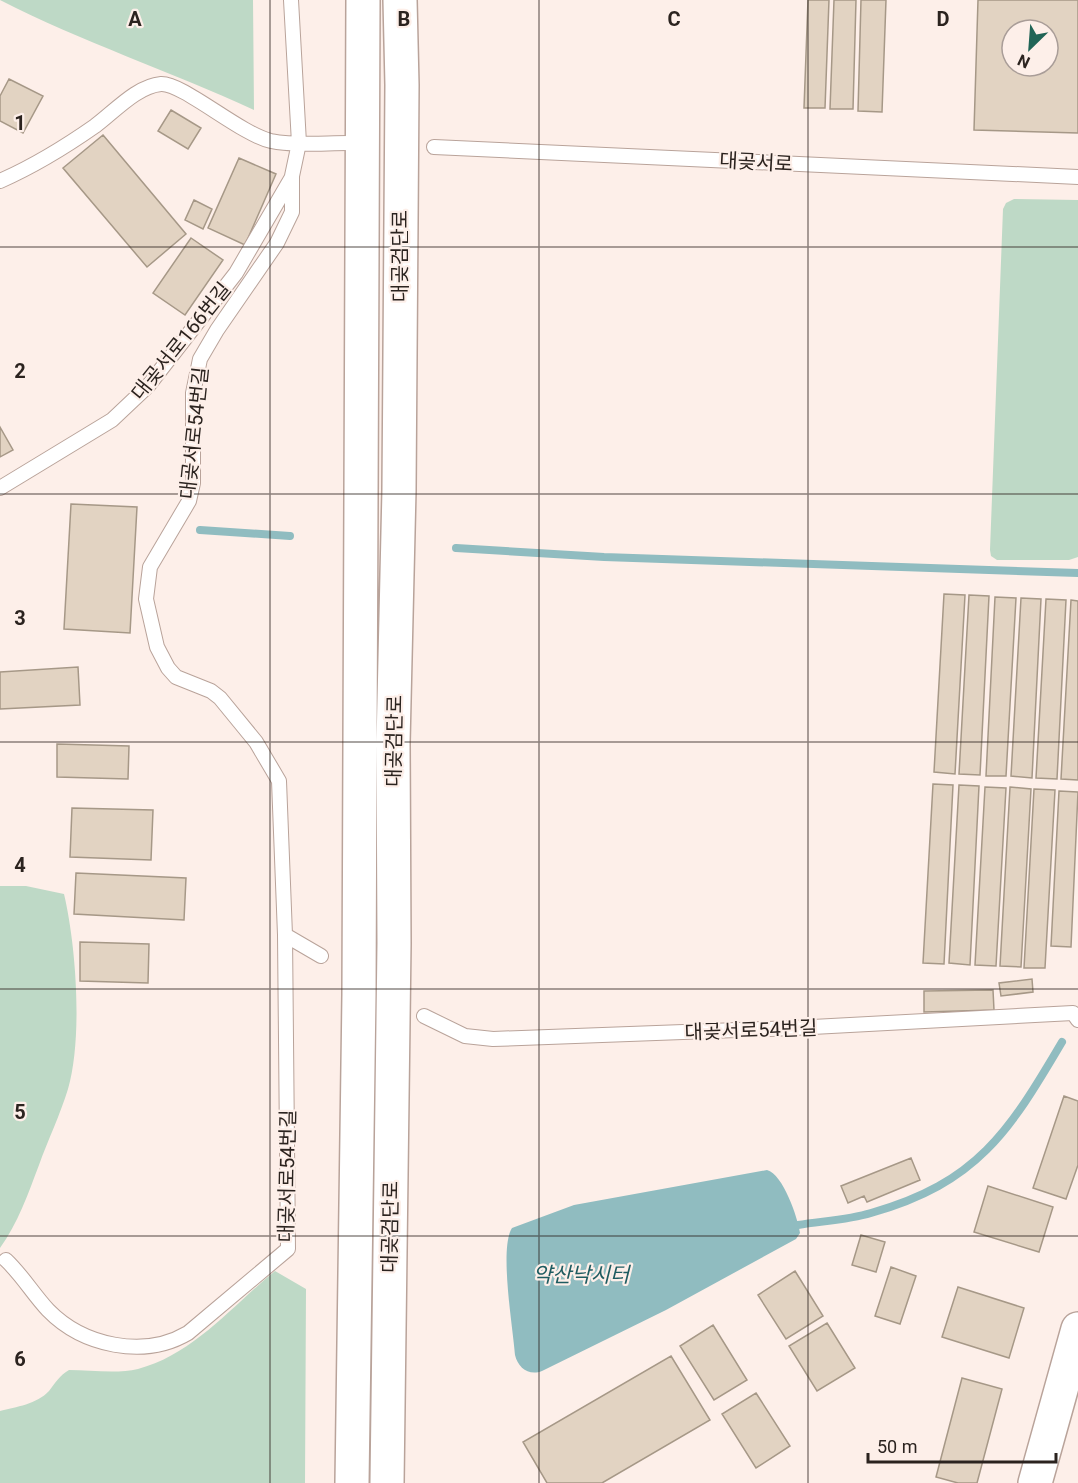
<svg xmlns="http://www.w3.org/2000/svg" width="1078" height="1483" font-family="Roboto,'Noto Sans KR',sans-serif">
<rect width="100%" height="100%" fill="#fdefe9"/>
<!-- green -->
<path fill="#bed9c6" d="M0,0H253L254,110C170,71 82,42 0,0Z
M1014,199L1078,200V557L1069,560H997L991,556L990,550L1003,209L1006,203Z
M0,886H26L64,894C76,945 83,1037 68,1089C60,1115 48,1140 39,1165C28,1194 18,1223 0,1248Z
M275,1271L306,1289L305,1483H0V1411C16,1407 37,1404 49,1391C56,1382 59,1376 69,1370C90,1370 117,1374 138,1369C193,1355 233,1305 275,1271Z"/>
<!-- water -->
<path fill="#90bcc0" d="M767,1170C783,1174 798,1218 800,1233L796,1239L666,1310L542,1371C529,1376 518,1368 515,1355C513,1328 499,1248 512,1228L574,1205Z"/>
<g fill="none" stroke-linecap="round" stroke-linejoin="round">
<!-- stream -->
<path stroke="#90bcc0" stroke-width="8" d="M200,530L290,536
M456,548L604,557L1078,573
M798,1225C822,1221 848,1220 871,1213C977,1183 1009,1132 1062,1042"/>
</g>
<!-- building -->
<path fill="#e2d3c2" stroke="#a69887" stroke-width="1.5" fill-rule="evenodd" d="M808,0H829L825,108H804Z
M834,0H856L853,109H830Z
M861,0H886L882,112L858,111Z
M978,0H1078V133L974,130ZM1012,30H1048V66H1012Z
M9,79L43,96L23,133L0,121V96Z
M171,110L201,128L188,149L158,131Z
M103,135L186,234L147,267L63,168Z
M239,158L276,174L245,245L208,228Z
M194,200L212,209L203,229L185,220Z
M191,238L223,260L185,315L153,293Z
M0,427L13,450L0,457Z
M71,504L137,507L130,633L64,629Z
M944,594L965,595L955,774L934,772Z
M969,595L989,596L980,775L959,774Z
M995,597L1016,598L1006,776H986Z
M1021,598L1041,599L1032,778L1011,776Z
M1046,599L1066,600L1057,779L1036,778Z
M1071,600L1078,601V780L1061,779Z
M78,667L80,705L0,709V672Z
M57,744L129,746L128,779L57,777Z
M933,784L953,785L944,964L923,963Z
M959,785L979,786L970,965L949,963Z
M985,787L1006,788L996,966L975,965Z
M1010,787L1031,789L1021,967L1000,966Z
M1034,789L1055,790L1045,968H1024Z
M1059,791L1078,792L1071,947L1051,946Z
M72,808L153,810L151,860L70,857Z
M76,873L186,878L184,920L74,914Z
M80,942L149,944L148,983L80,981Z
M1032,979L1033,992L1001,996L999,983Z
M993,990L994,1010L924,1012V991Z
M1064,1096L1078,1101V1165L1066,1199L1033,1188Z
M911,1158L920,1180L867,1202L864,1196L848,1203L841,1186Z
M988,1186L1053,1207L1039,1252L974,1232Z
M861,1235L885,1242L876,1272L852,1265Z
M891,1267L916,1276L900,1324L875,1316Z
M795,1271L823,1316L786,1339L758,1295Z
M958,1287L1024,1308L1009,1358L942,1337Z
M827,1323L855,1368L817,1391L789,1346Z
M713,1325L747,1380L714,1400L680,1346Z
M671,1356L710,1420L602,1483H547L523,1442Z
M962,1378L1002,1389L977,1483H958L936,1477Z
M756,1393L790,1446L756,1468L722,1414Z"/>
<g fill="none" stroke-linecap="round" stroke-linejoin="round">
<!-- lane casing -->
<g stroke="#b9a39a" stroke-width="16">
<path id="lane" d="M434,147L1078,177
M0,181C34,166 65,147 95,126C114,112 137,86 161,84C183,83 240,134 271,141C296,146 323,143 349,143
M0,488L112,420L148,386L236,273L292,177
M285,935L321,956
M424,1016L465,1036L493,1039L794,1028L1073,1013L1078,1020
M6,1260C22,1275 33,1294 48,1310C83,1346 144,1359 188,1333L288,1249L285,935L279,781L256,742L220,698L211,691L176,677L168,668L157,647L146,599L150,567L189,501L193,483V393L200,359L217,330L277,243L292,212V176L299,143L291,0"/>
</g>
<!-- secondary casing -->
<g stroke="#b9a39a" stroke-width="36">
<path id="secondary" d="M352,1483L359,995L363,0
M387,1483L394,943L393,743L399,490L402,85L400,0
M1035,1483L1078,1329"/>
</g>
<!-- lane -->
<use href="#lane" stroke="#fff" stroke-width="14"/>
<!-- secondary -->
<use href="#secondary" stroke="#fff" stroke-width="33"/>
</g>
<!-- grid -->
<path fill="none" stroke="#2b231f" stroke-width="1.5" stroke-opacity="0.55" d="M270,0V1483M539,0V1483M808,0V1483M0,247H1078M0,494H1078M0,742H1078M0,989H1078M0,1236H1078"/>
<g text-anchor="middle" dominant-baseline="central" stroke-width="4.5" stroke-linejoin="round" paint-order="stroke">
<!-- street labels -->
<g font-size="20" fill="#2b231f" stroke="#fdefe9">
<text transform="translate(756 162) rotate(3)">대곶서로</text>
<text transform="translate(400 256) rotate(-90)">대곶검단로</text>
<text transform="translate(181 341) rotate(-51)">대곶서로166번길</text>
<text transform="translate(194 433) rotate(-84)">대곶서로54번길</text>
<text transform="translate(394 741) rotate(-89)">대곶검단로</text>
<text transform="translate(751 1030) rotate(-2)">대곶서로54번길</text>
<text transform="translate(287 1176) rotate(-89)">대곶서로54번길</text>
<text transform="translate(390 1227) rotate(-89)">대곶검단로</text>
</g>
<!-- water labels -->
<g font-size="21" font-style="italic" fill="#1e5b60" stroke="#fdefe9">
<text x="581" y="1275">약산낙시터</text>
</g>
</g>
<g font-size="20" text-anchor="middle" font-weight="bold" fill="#2b231f" stroke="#fdefe9" stroke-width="4.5" stroke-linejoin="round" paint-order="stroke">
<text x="135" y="26">A</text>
<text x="404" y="26">B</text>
<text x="674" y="26">C</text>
<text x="943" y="26">D</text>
<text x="20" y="130">1</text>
<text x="20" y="378">2</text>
<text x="20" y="625">3</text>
<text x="20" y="872">4</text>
<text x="20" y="1119">5</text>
<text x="20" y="1366">6</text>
</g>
<!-- north arrow -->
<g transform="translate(1030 48) rotate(205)"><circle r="28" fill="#fdefe9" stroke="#a99d98" stroke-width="1.5"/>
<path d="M0-4.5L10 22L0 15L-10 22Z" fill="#206456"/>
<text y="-9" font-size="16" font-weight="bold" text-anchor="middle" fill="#2b231f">N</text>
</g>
<!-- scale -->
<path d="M868 1453v9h188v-9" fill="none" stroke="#2b231f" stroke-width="3"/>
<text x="877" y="1453" font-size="18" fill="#2b231f" stroke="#fdefe9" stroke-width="4.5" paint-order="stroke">50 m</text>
</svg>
